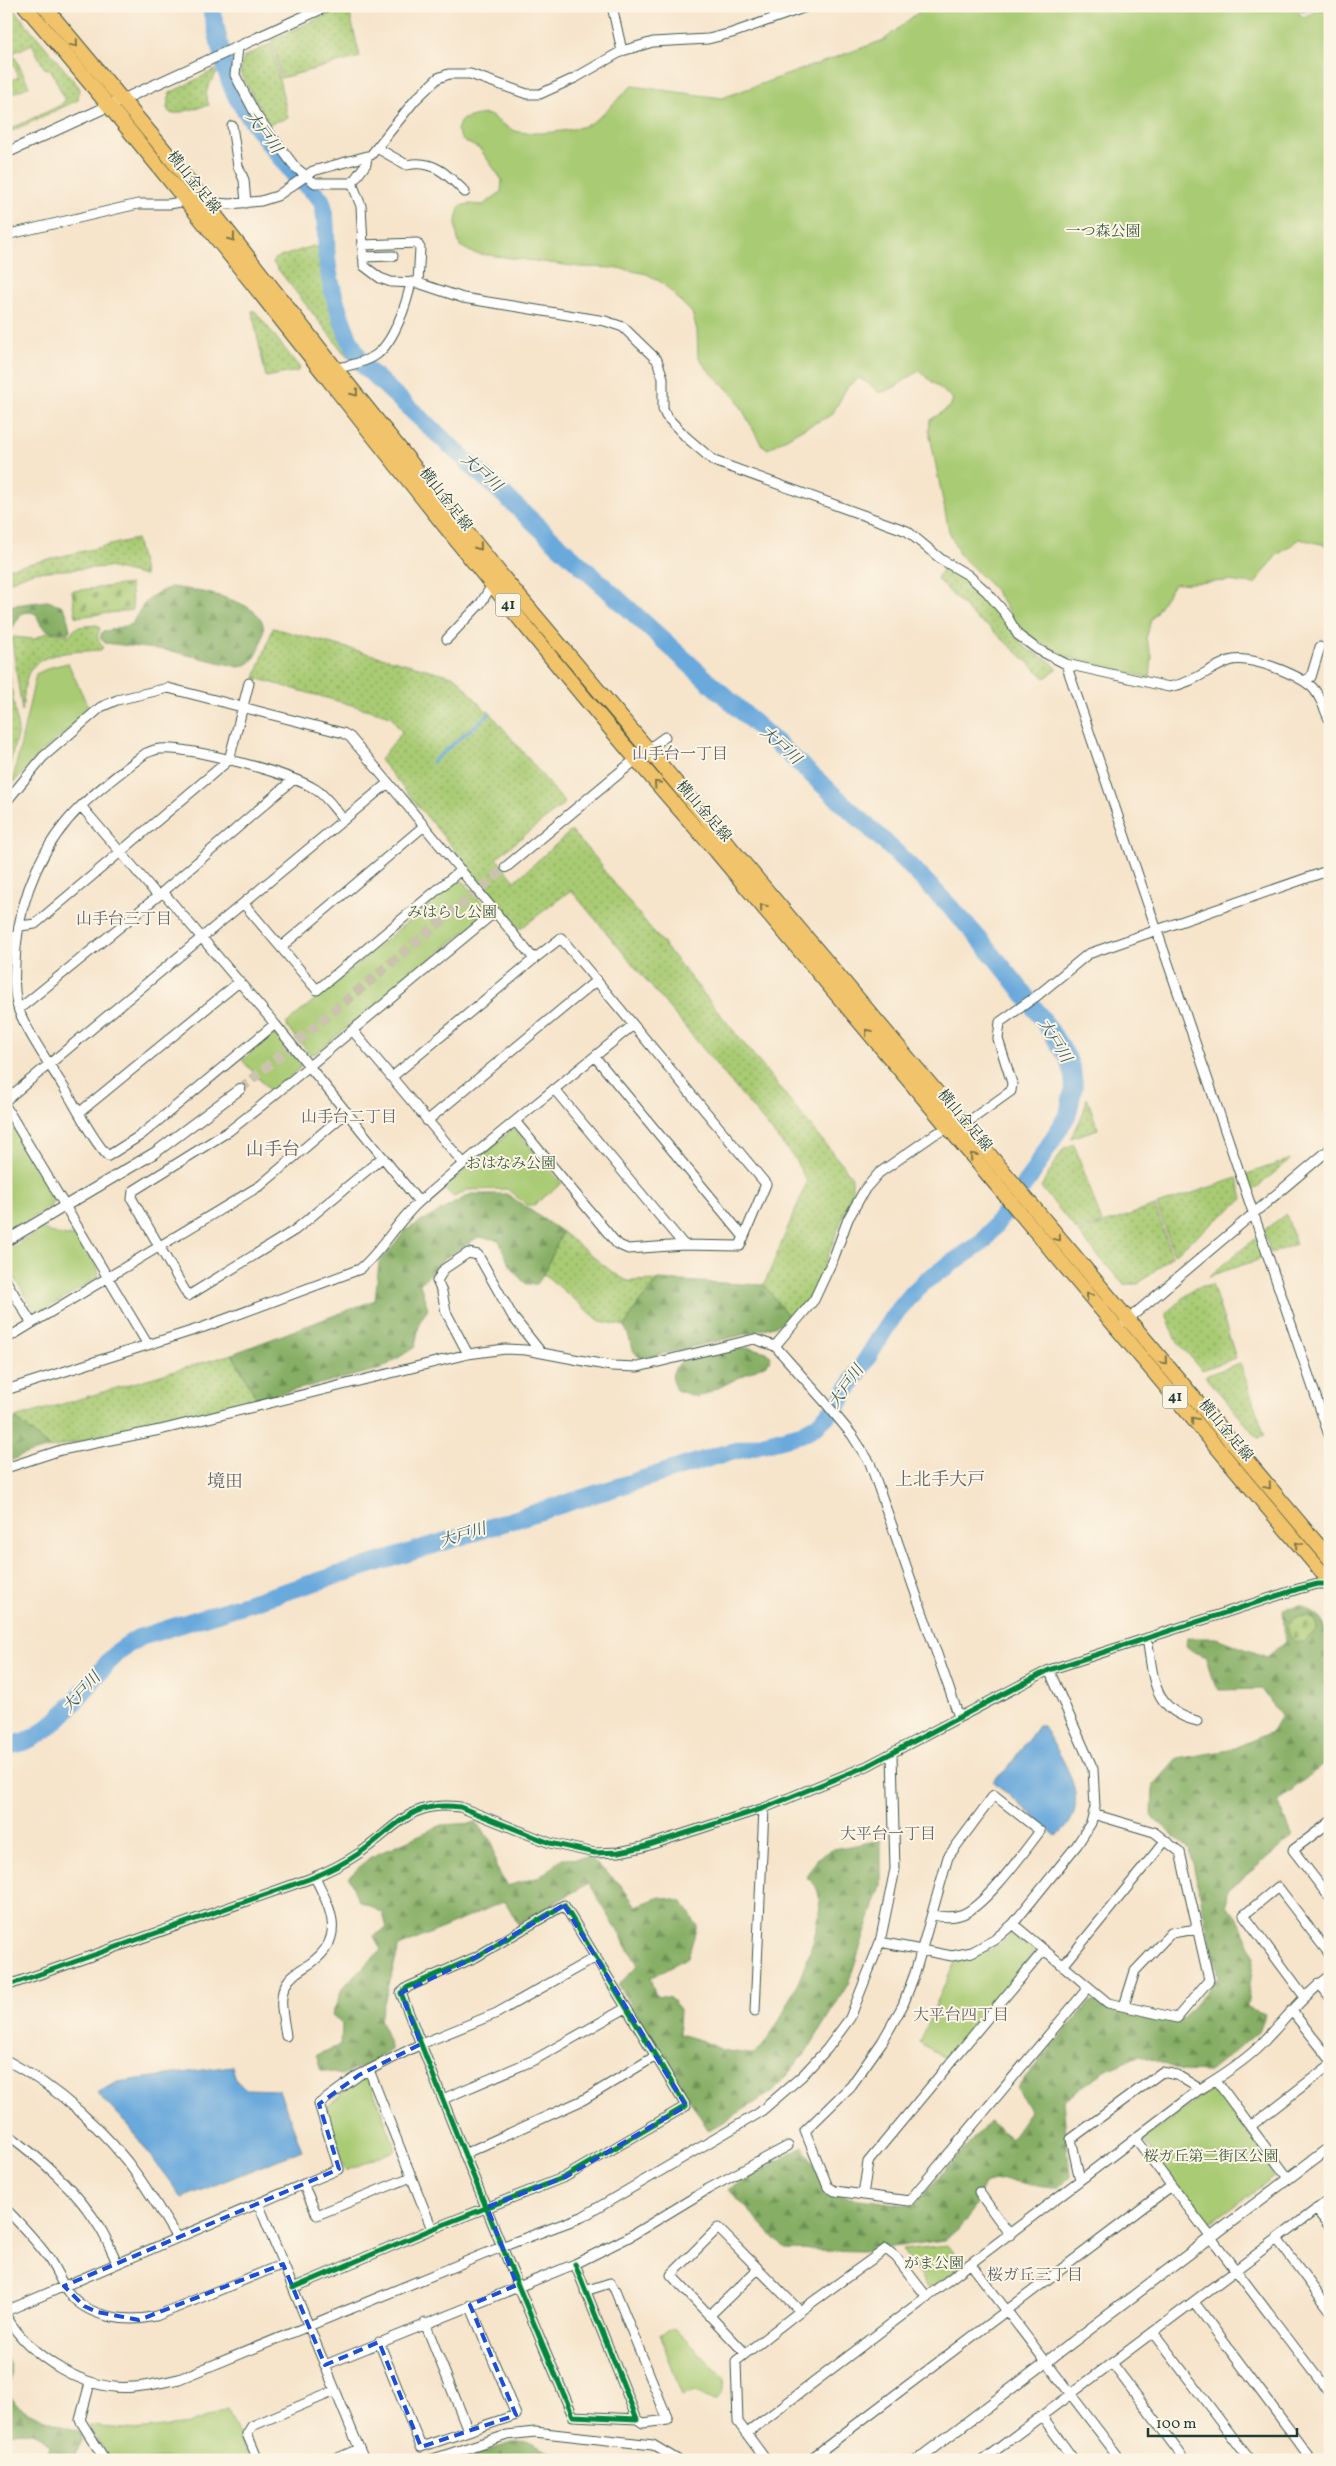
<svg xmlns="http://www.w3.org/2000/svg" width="1336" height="2466" font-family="Vollkorn,'Noto Serif JP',serif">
<defs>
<pattern id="grass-dots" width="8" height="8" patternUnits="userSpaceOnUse" patternTransform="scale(1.25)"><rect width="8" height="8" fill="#a9cb73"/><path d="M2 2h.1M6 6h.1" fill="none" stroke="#89a65f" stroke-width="1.8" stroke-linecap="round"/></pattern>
<pattern id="forest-firs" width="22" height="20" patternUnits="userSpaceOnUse" patternTransform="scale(1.25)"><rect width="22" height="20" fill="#86af65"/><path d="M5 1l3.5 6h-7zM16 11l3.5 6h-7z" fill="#6d9054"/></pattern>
<pattern id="cemetery-stones" width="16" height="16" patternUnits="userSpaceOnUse" patternTransform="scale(1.25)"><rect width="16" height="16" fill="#a9cb73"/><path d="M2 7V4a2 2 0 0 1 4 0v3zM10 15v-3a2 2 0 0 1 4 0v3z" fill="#89a65f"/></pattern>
</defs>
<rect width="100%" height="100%" fill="#fcf5e5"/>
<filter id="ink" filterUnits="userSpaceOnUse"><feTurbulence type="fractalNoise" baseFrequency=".02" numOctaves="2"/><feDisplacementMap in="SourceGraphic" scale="10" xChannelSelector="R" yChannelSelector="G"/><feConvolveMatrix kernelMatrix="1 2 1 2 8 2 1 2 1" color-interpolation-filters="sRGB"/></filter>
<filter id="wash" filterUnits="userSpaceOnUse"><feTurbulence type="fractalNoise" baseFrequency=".0096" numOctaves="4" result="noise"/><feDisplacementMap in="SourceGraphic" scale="20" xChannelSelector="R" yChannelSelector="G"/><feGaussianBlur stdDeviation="1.12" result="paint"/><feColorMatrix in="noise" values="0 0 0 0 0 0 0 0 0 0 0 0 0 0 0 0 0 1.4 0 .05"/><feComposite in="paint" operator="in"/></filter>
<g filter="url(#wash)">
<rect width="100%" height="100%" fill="#f6e4cb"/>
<!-- grass -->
<path fill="url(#grass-dots)" stroke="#648454" d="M6,6H11L79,87L78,100L6,134V131L61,105L65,100L51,70L44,68L32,44L13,53L29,86L6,97V82L19,77L11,60L6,64Z
M345,6H348L360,57L281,78L272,40Z
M271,44L288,118L269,124L240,73L244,57Z
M215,70L217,73C209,84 203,91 209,105L173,114L169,112L167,108L170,93Z
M313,246L318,248L343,340L350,355L348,358L273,263L274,259Z
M252,311H255L300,368L298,371L266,377Z
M136,539L145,576L108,567L33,572L6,583V569Z
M946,566C963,578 981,589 995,605C1006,618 1012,635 1025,647C1034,655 1051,658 1057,669L1045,678L988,626L977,620L937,579L943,567Z
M97,625L100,628L97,637L103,647L101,650C79,652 41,650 29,672C24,682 24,699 22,711L12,641L13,637L34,639L48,632L69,635L77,627Z
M273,628L456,677L486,711L488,710L565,803L496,858L515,881L571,831L602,865L601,867L852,1177V1192L815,1290L790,1318L764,1285L807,1182L794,1158L571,890L520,929L380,760L402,732L391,716L255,678Z
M6,655L18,730L6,782Z
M1087,1098L1098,1129L1071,1138L1083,1114Z
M1074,1144L1102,1223L1077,1231L1041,1187L1064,1148Z
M1291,1159L1250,1193L1244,1175Z
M1237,1178L1243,1199L1174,1254L1157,1205Z
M1155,1206L1172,1256L1138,1284H1123L1078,1233Z
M1286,1214L1296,1244L1271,1253L1263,1231Z
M562,1232L611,1271L627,1281L658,1280L638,1304L625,1326L600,1321L544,1274Z
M1256,1238L1264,1258L1209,1276Z
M1212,1284L1236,1358L1202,1370L1175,1339L1166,1313L1195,1288Z
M232,1354L257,1399L177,1420L50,1448L15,1418Z
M1240,1363L1265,1436L1258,1438L1205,1376Z"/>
<!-- forest -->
<path fill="url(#forest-firs)" stroke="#52764c" d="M171,587C194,590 251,598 262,621C265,629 263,636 261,644C257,656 253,664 239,667L171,651L105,643L100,638L102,632L132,624C144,602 147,596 171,587Z
M47,601L61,605L66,612L70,630L68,633C47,630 44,634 36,614L31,612L22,613L6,638V606Z
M471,1194H507L562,1232L544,1274L537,1284H526L517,1275L507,1260L499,1240L478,1237L444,1259L420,1284L428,1309L420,1321L415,1347L381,1369L257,1399L232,1354L375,1300L379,1263L406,1230Z
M658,1280L764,1285L790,1318L780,1324L751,1333L641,1359L634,1352L625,1326L638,1304Z
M751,1348L767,1352L771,1357L768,1363L708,1393L697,1397L676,1390C655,1352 729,1349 751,1348Z
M15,1418L50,1448L23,1455L6,1463V1421Z
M1301,1605L1318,1616L1330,1634V1759L1278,1801L1293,1837L1228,1890L1227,1905L1239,1921L1254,1956L1247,2007L1265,2014L1258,2032L1209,2072L1182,2071L1140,2055L1105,2071L1063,2100L1070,2177L1059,2188C1032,2189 1011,2174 985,2184L967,2221L945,2240L862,2251L785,2249L729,2189L804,2146L828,2195L913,2206L989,2121L1011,2138L1030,2111L1017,2087L1090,2002L1099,2000L1108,2008L1182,2020L1218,1977L1190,1850L1152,1817L1153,1786L1177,1759L1229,1750L1272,1732L1281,1716L1262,1689L1219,1690L1212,1679L1206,1657L1194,1652L1186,1646L1187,1638H1216L1267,1657L1285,1642L1283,1609Z
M475,1823L492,1841L496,1867L507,1886L540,1877L561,1859L589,1858L619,1883L636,1906L660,1897L683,1902L697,1926L688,1957L650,1978L656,1996L670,1998L680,2009L679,2034L703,2041L721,2050L755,2055C781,2029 829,1927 818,1892C816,1885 812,1881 806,1877L818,1858L834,1849L881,1840V1885L848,1984L806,2053L772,2092L709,2131L618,1985L638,1965L589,1883L518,1924L505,1901L399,1947L380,2018L391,2050L365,2066L341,2075L321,2070L316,2055L341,2045L342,2023L332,2015L343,1987L381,1950L374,1936L387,1928L383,1913L358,1900L349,1877L369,1858L441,1825Z
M6,2358C14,2369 9,2379 9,2392C9,2411 63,2426 79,2431L82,2435L75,2460H46L50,2445C36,2430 26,2431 6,2434Z
M528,2442C549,2454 571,2457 595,2460H457L512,2443Z"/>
<!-- cemetery -->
<path fill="url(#cemetery-stones)" stroke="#648454" d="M130,584L133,610L76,617L72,591Z
M1297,1617H1308L1315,1622L1317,1629L1304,1642H1295L1290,1637L1287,1625Z"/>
<!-- green -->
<path fill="#a9cb73" stroke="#648454" d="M926,6H1298L1299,13L1303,17L1320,10L1330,12V546L1300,539L1276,556L1255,584L1228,581L1174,584L1151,620L1146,639L1152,656L1150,678L1069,658L1024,635L994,589L959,554L949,531L929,431L930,420L950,407L953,399L919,371L893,388L879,393L871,385L859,378L847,387L832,415L800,430L768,449L761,444L736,398L707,369L698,356L697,330L692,313L661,282L647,274L618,268L580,267L473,253L460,246C455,231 454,221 460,206L470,204L483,205L501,192L502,180L480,149L462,140L457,130L461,120C498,108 485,117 513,130C527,137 575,131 589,124C602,117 620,96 632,86L722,98L884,40Z
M68,663L90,711L42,752L12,784L36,674L51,667Z
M456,881H463L485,906L484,916L316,1053L310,1054L287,1027V1023Z
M272,1035H277L301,1063L299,1069L271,1092L242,1060Z
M6,1115L55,1194L50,1207L6,1233Z
M514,1128L562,1183L534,1205H527L507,1189L468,1190L454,1197L443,1188Z
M44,1229C56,1236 65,1237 79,1235L98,1269L99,1277L41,1312L34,1310L6,1263V1250Z
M1012,1935H1018L1032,1945L1033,1955L947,2059L919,2042L955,1962C978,1958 994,1949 1012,1935Z
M362,2079L370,2081L396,2150L345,2171L324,2110L344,2091Z
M1216,2087L1279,2173L1206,2226L1143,2140Z
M948,2245L963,2265L935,2285L928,2287L902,2250Z
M675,2328L725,2379C724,2387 723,2397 714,2401L696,2392L682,2396L660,2334Z
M228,2409L249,2460H110L89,2426L137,2430L189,2424Z"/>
<!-- water -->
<path fill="#69a9dc" stroke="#447388" d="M1038,1726H1043C1057,1752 1088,1790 1070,1822C1067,1827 1060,1832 1056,1836L993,1781L1007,1769Z
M232,2066L236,2080L245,2089L279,2090L302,2150L182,2198L130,2128L97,2093L117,2082Z"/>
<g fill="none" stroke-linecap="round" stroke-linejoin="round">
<!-- stream -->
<path stroke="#69a9dc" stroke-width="3" d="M1302,6V11L1322,6
M432,762L490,713"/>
<!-- river -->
<path stroke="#69a9dc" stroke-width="18" d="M6,1745C52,1745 89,1679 119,1651C125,1646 132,1642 138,1638L716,1456L801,1434L816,1426L838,1405L892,1318L913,1293L925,1281L983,1242L1030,1177L1068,1114L1074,1085L1072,1070L1067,1057C988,927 872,830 761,729C629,609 497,490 366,368C347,344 330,290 327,259C325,240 328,220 322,202C318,192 300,183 293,173C275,151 256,127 240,103C223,75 220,38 210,6"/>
</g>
</g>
<g filter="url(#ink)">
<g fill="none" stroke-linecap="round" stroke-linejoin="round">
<!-- tertiary-tunnel -->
<path stroke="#cbc3ad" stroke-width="10" stroke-dasharray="10 5" stroke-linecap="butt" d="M240,1089L506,867"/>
<!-- minor casing -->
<g stroke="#3f564b" stroke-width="11">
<path id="minor" d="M612,6L622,51
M238,47L235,75L256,115L295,167L315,183H352
M232,126L238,166L244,180L246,203
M377,148L407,165C433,159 448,175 465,192
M367,156L366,164L352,183L361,206L364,266L380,278L391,282L418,283L463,298L605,321L623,327L657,360L663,378V409L666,416L686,437L714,461L907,531L942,560L968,575L987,592L1005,613L1018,635L1037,649L1066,664L1169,687C1193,683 1208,669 1229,661C1248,654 1297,674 1312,687C1321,696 1324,709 1330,721
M6,235L138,204H169L187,201L230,204L261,201L277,196L313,171L371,155L415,100L438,78L449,74H470L527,94H540L575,78L622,51L653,42L708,39L732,33L809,6
M362,245L417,243L420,248L418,283
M363,257L393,256
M331,369C343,367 366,362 376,355C394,342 407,303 411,282
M447,639L481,603L492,585
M1066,664L1330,1438
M1304,681L1311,677L1320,647
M647,750L665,737
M6,802L43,757L101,707L117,700L168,688L343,733L350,737L372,763L534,959L561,938L766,1184L740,1246L684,1245L628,1249L617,1244L515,1121
M81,806L158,896
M163,892L275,1024L419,1202
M244,904L317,990L461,870
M20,926L35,924L229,760L249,683
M6,936L17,937
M281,947L424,826
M19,1009L158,896L294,779
M275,1024L141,1135L108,1156C92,1140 76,1106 63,1086C48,1062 30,1037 19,1011C12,992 15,966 16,947C21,894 43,843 81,806C101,787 124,770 146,753C150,752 155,749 160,749C188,746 292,774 315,789C327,796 335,810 344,820
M353,1031L464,1164
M595,1057L743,1236
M392,1077L534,959
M554,1089L684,1245
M6,1100L388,783
M6,1107L148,1345
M80,1112L239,982
M427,1121L597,980
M383,1157L295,1230L188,1296L132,1199L133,1191L229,1131L261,1106L495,912
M6,1281L31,1322
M1125,1322L1330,1149
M6,1339L261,1185L347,1112
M775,1346L814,1300L834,1257L848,1219L865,1189L879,1173L935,1134L972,1119L1011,1091L1012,1083L998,1039L1000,1022L1038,995L1088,954L1330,870
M468,1354L446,1312L442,1292L437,1281L444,1269L468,1253L478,1255L513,1317L540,1351
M6,1390L204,1327L360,1269C383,1250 397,1221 420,1201C489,1140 562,1084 633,1025
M6,1468L61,1450L160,1430L468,1354L505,1349L526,1350L611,1366L638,1367L754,1339L775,1346L824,1401L852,1435L870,1463L959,1717
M1147,1638C1154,1678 1151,1709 1197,1721
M1330,1822L1293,1850L1330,1898
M933,1915C942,1917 951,1918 960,1915C983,1909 1024,1852 1040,1831L994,1795L948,1857L915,1973L903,2005L882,2042L851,2086L805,2131L828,2187L835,2191L909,2201L1088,1988
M1013,1924L1108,2003L1177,2018L1209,1980L1180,1852L1154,1832L1093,1814
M880,1942L952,1956L972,1952L994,1940L1013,1924L1077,1845L1091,1823L1095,1807L1093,1769L1049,1670
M1063,1966L1165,1841
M1319,1983L1330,1997
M6,1986L309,1879C327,1872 345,1863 361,1852C397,1827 410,1800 460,1807L550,1843L595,1853L619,1852L643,1847L764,1808L867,1766L1049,1670L1298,1589L1318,1584H1330
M1304,1996L1244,1915L1278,1887L1330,1955
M1124,2006L1135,1971L1171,1933L1197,1929
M1291,2010L1330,2059
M755,2011L764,1808
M286,2036C284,2020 278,2000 285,1986C290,1975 302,1969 311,1963C347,1937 330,1908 315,1877
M6,2060C57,2087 107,2131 140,2179C153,2198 165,2218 177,2238
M369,2070L432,2229
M1216,2080L1288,2178
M443,2099L534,2060L626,2008
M1251,2126L1330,2065
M6,2133C42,2160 77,2190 100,2228C107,2239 112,2252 117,2263
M1136,2139L1330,2394
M464,2154L583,2100L654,2057
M1080,2180L1071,2139L1162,2072L1177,2075L1200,2089
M303,2184L317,2215L411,2177
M979,2192L1010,2235
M863,2195L868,2162L1044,1950
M258,2203L364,2460
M6,2209C20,2224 35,2239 47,2256C55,2267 60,2281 68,2292C88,2318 127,2323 156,2316L283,2264
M1316,2209L1330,2227
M1277,2239L1330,2310
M971,2264L1121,2460
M293,2288L432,2229L565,2177L686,2106L564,1905L476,1957L408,1987L401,1993C456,2135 513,2276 573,2416L637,2419L575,2264
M585,2291L610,2283L615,2290L668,2420L643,2423L637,2419
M1194,2302L1312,2460
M6,2311L339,2169L319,2104L359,2075L421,2044L497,2013L596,1957
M6,2316C30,2357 86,2392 134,2387C149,2386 164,2382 179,2379L504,2246L582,2217L759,2113L802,2076L827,2049L850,2018L880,1942L895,1869L892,1754
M709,2316L758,2269
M425,2323L468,2430
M1153,2332L1250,2460
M379,2342L421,2447L516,2415L470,2305
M745,2353L671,2275L718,2228L800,2311
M1112,2363L1185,2460
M325,2365L575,2264L629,2237L708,2189L788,2146
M90,2383L80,2420L105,2460
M1042,2416L1074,2460
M746,2434L1200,2089C1220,2077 1252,2056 1267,2038C1289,2015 1304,1995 1330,1976
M258,2460L247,2434L252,2426L335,2391
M333,2460L359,2449
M430,2460L507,2435L535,2432L653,2445L678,2460
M766,2460L738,2422L736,2361L800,2311L886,2249L896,2257L927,2297
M809,2460L1170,2187
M983,2460L1330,2199"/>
</g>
<!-- tertiary casing -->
<g stroke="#3f564b" stroke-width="12">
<path id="tertiary" d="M6,153L327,6
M506,867L647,750
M6,1241L156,1152L240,1089
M917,2460L1330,2147"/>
</g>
<!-- primary casing -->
<g stroke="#3f564b" stroke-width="16">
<path id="primary" d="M25,6C262,283 474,579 716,851L1330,1582
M44,6L165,151L335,368L502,576L1330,1559"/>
</g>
<!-- minor -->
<use href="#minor" stroke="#fff" stroke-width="9"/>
<!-- tertiary -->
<use href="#tertiary" stroke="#fff" stroke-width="10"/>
<!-- primary -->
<use href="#primary" stroke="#f1c36a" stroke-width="14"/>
<!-- cycleway casing -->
<g stroke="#fcf5e5" stroke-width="8">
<path id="cycleway" d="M6,1986L309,1879C327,1872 345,1863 361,1852C397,1827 410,1800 460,1807L550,1843L595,1853L619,1852L643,1847L764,1808L867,1766L1049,1670L1298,1589L1318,1584H1330
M293,2288L432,2229L565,2177L686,2106L564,1905L476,1957L408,1987L401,1993C456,2135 513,2276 573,2416L637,2419L575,2264"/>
</g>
<!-- cycleway -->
<use href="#cycleway" stroke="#00873e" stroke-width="5"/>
</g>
<!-- one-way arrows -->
<defs><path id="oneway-chevron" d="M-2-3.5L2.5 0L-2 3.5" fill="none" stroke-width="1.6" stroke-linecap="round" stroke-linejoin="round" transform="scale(1.25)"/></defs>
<g stroke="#7d794c">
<use href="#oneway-chevron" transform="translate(75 44) rotate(50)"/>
<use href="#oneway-chevron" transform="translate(232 238) rotate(52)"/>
<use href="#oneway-chevron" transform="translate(355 393) rotate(51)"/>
<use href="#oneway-chevron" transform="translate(479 547) rotate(51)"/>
<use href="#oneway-chevron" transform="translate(657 784) rotate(-132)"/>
<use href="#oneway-chevron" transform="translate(763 907) rotate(-130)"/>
<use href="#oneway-chevron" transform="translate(868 1032) rotate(-130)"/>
<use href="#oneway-chevron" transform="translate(973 1156) rotate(-131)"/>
<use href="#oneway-chevron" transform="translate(1058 1238) rotate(49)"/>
<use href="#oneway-chevron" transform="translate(1089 1296) rotate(-130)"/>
<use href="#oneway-chevron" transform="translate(1164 1361) rotate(50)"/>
<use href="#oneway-chevron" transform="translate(1194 1420) rotate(-130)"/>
<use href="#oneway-chevron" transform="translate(1268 1486) rotate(50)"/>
<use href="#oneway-chevron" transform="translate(1298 1545) rotate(-130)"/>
</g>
</g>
<!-- marked area -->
<path fill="none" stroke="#1d4ed8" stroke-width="4" stroke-dasharray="10 6" stroke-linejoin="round" d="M564,1905L686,2106L565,2177L487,2207L517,2285L470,2305L516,2415L421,2447L379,2342L325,2365L283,2264L139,2320L97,2312L84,2306L64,2286L339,2169L319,2104L359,2075L421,2044L401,1993L476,1957Z"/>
<g text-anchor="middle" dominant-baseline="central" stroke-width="4" stroke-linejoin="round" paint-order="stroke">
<!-- shield labels -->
<g fill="#fcf5e5" stroke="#617469" stroke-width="1">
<rect x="495.5" y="593.5" width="25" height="23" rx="4"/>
<rect x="1162.5" y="1385.5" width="25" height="23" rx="4"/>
</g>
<g font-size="14" font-weight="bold" fill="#1f3d34">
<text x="508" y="605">41</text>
<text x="1175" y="1397">41</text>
</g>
<!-- street labels -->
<g font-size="15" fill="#1f3d34" stroke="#fcf5e5">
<text transform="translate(193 183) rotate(51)">横山金足線</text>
<text transform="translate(445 500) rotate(52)">横山金足線</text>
<text transform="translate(703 812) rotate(49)">横山金足線</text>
<text transform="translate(964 1121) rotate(50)">横山金足線</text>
<text transform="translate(1225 1431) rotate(50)">横山金足線</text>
</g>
<!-- park labels -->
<g font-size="15" fill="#3b5941" stroke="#fcf5e5">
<text x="1103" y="232">一つ森公園</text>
<text x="452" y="913">みはらし公園</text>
<text x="511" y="1164">おはなみ公園</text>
<text x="1211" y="2157">桜ガ丘第二街区公園</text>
<text x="934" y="2264">がま公園</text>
</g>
<!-- water labels -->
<g font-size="16" font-style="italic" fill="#355d66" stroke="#fcf5e5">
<text transform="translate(263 133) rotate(53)">大戸川</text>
<text transform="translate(481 473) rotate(42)">大戸川</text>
<text transform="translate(780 746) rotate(42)">大戸川</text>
<text transform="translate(1054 1041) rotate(58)">大戸川</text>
<text transform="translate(847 1387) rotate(-55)">大戸川</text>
<text transform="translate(463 1536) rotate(-17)">大戸川</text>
<text transform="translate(82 1693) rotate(-48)">大戸川</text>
</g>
<!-- neighbourhood labels -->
<g font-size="16" fill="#63646c" stroke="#fcf5e5">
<text x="680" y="755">山手台一丁目</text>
<text x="124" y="920">山手台三丁目</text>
<text x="349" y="1118">山手台二丁目</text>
<text x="888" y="1835">大平台一丁目</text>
<text x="961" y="2016">大平台四丁目</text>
<text x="1035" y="2276">桜ガ丘三丁目</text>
</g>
<!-- quarter labels -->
<g font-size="18" fill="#63646c" stroke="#fcf5e5">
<text x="273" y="1150">山手台</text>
<text x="940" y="1480">上北手大戸</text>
<text x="225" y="1482">境田</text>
</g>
</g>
<!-- margin -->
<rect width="1336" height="2466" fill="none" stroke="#fcf5e5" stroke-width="25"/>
<!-- scale -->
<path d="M1148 2428v8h149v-8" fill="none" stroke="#1f3d34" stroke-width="2.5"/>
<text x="1156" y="2428" font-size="15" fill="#1f3d34" stroke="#fcf5e5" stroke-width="4" paint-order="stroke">100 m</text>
</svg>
